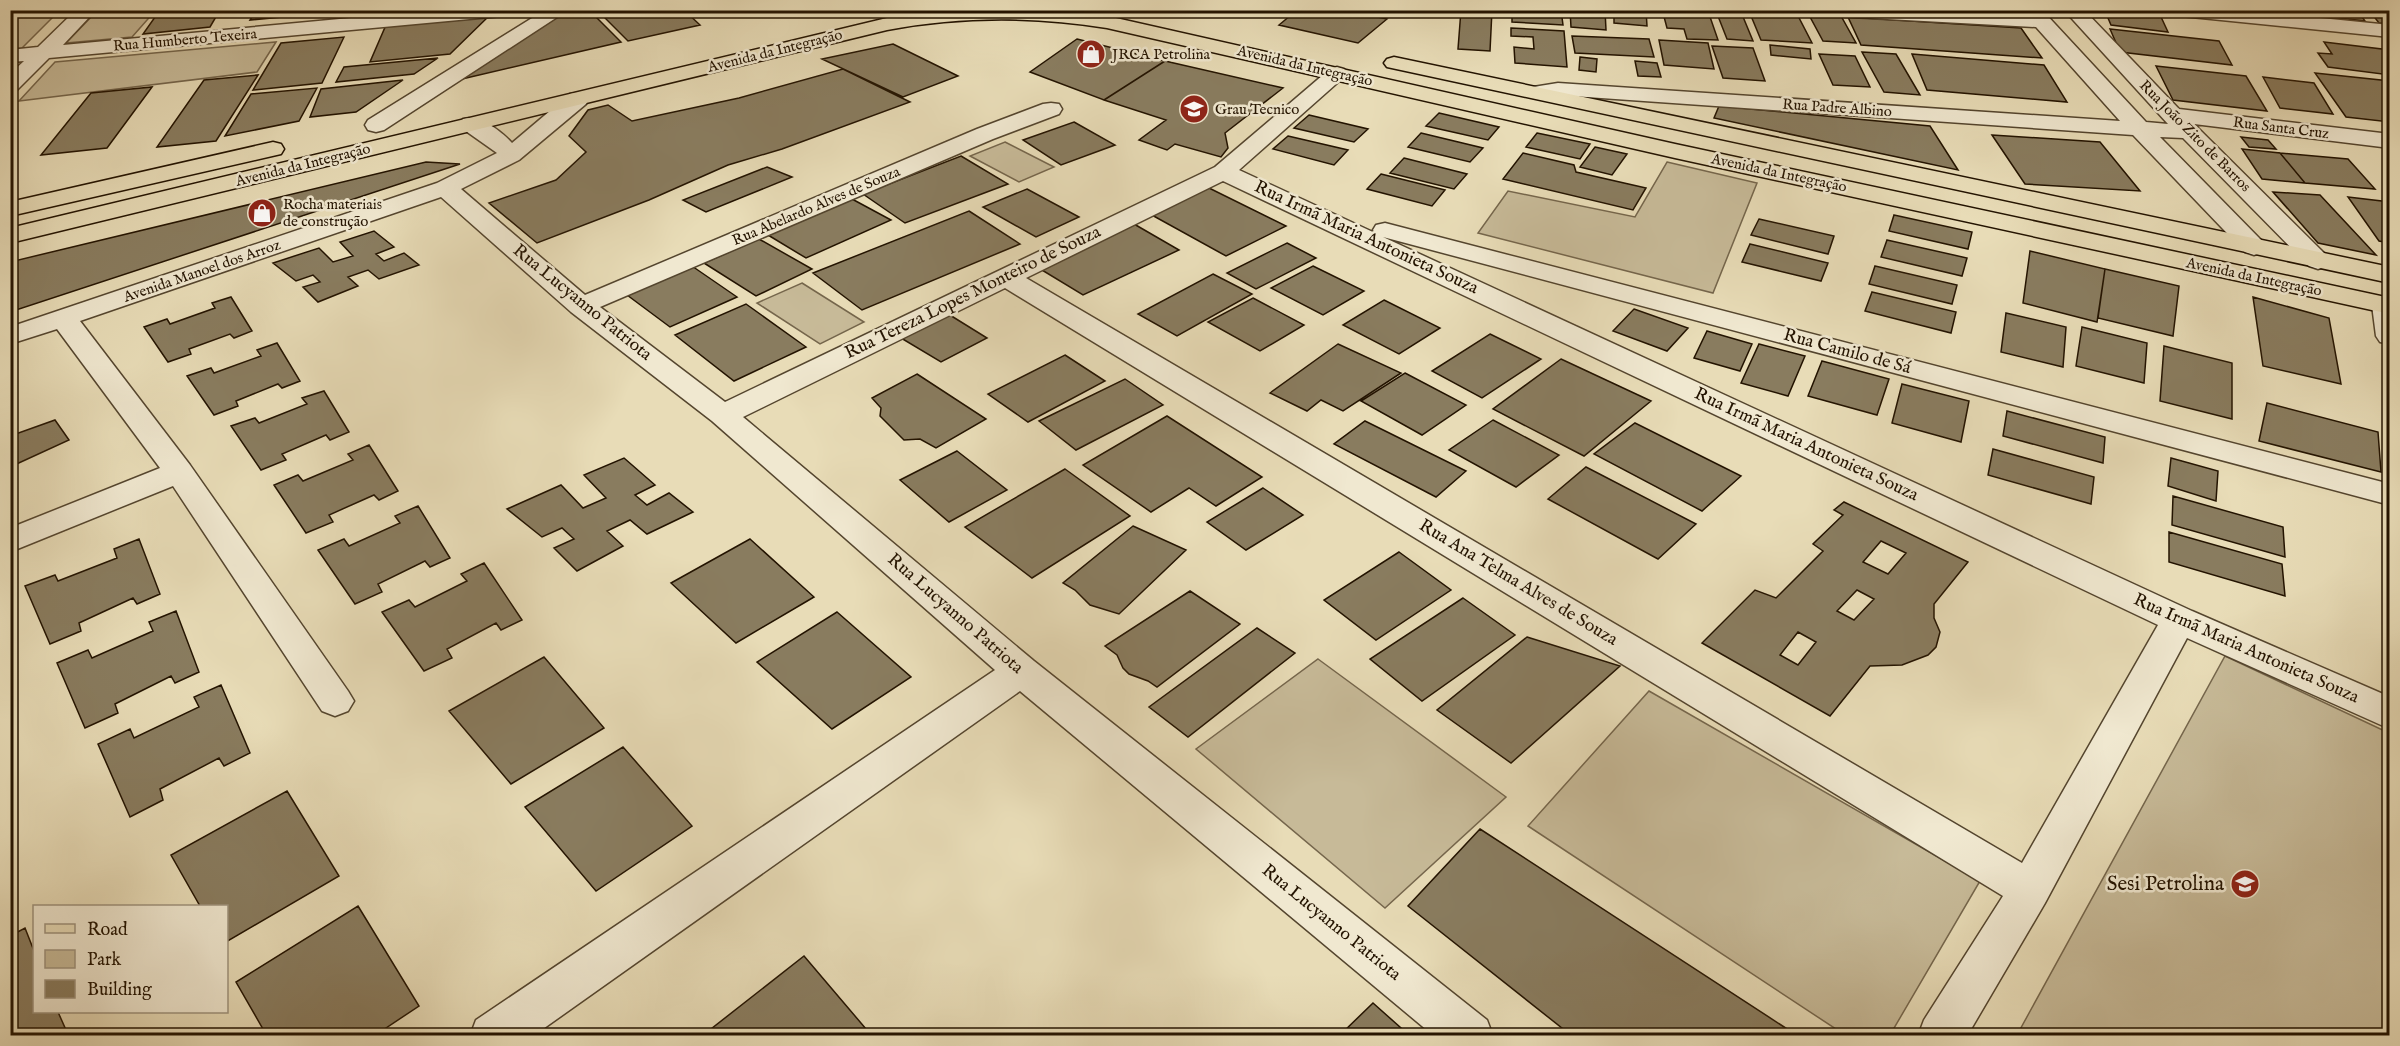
<svg xmlns="http://www.w3.org/2000/svg" width="2400" height="1046" font-family="'IM FELL English',serif">
<rect width="100%" height="100%" fill="#e8dcb7"/>
<filter id="stains"><feTurbulence type="fractalNoise" baseFrequency=".00333" numOctaves="4"/><feColorMatrix values="0 0 0 0 .2 0 0 0 0 .09 0 0 0 0 .02 0 0 0 .5 -.17"/></filter>
<radialGradient id="worn" r=".72"><stop offset=".6" stop-color="#630" stop-opacity="0"/><stop offset="1" stop-color="#630" stop-opacity=".3"/></radialGradient>
<!-- green -->
<path fill="#c7ba98" stroke="#75664c" stroke-width="1.5" d="M97,11V10L155,11L132,37L66,43Z
M58,12L22,48L11,49V16Z
M276,42L257,72L19,101L55,62Z
M1005,142L1054,167L1019,182L970,156Z
M1667,162L1757,183L1713,293L1478,233L1508,191L1635,217Z
M802,283L864,322L820,344L757,303Z
M2225,656L2389,733V1035H2017Z
M1318,659L1506,797L1385,908L1196,749Z
M1649,691L1980,881L1890,1035H1845L1528,826Z"/>
<!-- building -->
<path fill="#897c5f" stroke="#231300" stroke-width="1.5" fill-rule="evenodd" d="M160,10H220L210,27L143,34Z
M256,10H305L303,15L250,20Z
M568,10H589L621,42L462,79Z
M618,10H684L700,25L628,41L601,14Z
M1297,10H1345L1387,19L1358,43L1279,25Z
M1461,10H1492L1490,51L1458,49Z
M1512,10H1561L1563,25L1512,22Z
M1570,10H1605L1606,30L1571,27Z
M1614,10H1646L1647,26L1614,23Z
M2288,10H2357L2365,21L2289,12Z
M2369,10H2390V24L2379,23Z
M1708,11L1718,40L1687,39L1684,29L1667,28L1663,13Z
M1716,11L1741,12L1753,41L1727,39Z
M1749,11L1797,14L1812,43L1761,40Z
M2105,11L2161,17L2168,32L2111,25Z
M491,14L450,54L370,62L386,25Z
M1809,15L1841,16L1856,43L1823,41Z
M1848,17L2021,28L2042,58L1861,45Z
M1511,28L1564,31L1567,67L1515,63L1514,47L1534,49L1533,37L1511,36Z
M2110,29L2219,41L2232,65L2120,52Z
M1572,36L1649,39L1654,57L1575,53Z
M344,37L322,83L253,90L281,43Z
M1077,39L1165,61L1104,100L1030,72Z
M1659,40L1708,43L1714,69L1664,65Z
M2324,42L2390,50V75L2328,67L2318,53L2332,54Z
M893,44L958,76L903,97L822,59Z
M1770,45L1810,49L1811,59L1771,55Z
M1712,46L1753,48L1765,81L1723,78Z
M1862,52L1896,54L1920,95L1884,92Z
M1819,54L1855,56L1870,87L1833,85Z
M1912,54L2044,65L2067,102L1927,90Z
M1580,57L1597,59L1596,72L1579,70Z
M438,58L414,74L336,82L344,67Z
M1165,61L1283,88L1225,133L1228,148L1221,157L1175,144L1167,150L1139,140L1166,120L1104,100Z
M1635,61L1657,63L1661,77L1638,76Z
M2156,66L2246,76L2267,111L2173,100Z
M843,69L910,102L782,149L728,165L649,200L537,243L489,203L556,180L586,152L569,136L588,110L608,105L632,121L739,98Z
M2315,73L2390,81V122L2346,117Z
M258,75L216,141L157,147L204,80Z
M2263,77L2314,83L2333,114L2280,108Z
M403,80L356,112L310,117L321,89Z
M152,87L107,148L41,155L91,93Z
M317,88L299,121L225,136L251,94Z
M1719,106L1930,126L1958,170L1714,118Z
M1439,113L1499,127L1488,140L1426,126Z
M1309,115L1368,129L1354,142L1294,128Z
M1074,122L1115,145L1061,165L1023,140Z
M1421,133L1483,148L1470,162L1408,147Z
M1537,133L1590,144L1580,159L1526,147Z
M1992,135L2100,142L2140,191L2025,184Z
M1288,136L1348,150L1334,165L1273,149Z
M2241,137L2268,140L2276,149L2249,147Z
M1595,147L1627,154L1612,175L1580,167Z
M2242,149L2280,153L2305,183L2262,179Z
M1523,153L1574,165L1576,172L1646,188L1633,210L1503,179Z
M2280,153L2348,159L2375,189L2305,183Z
M961,156L1008,184L905,223L863,194Z
M1404,158L1467,174L1454,189L1390,173Z
M426,162L460,164L10,312V262Z
M767,167L792,177L706,212L683,200Z
M1381,174L1445,190L1432,206L1367,189Z
M1209,188L1286,226L1226,256L1150,214Z
M1027,189L1079,217L1036,237L983,207Z
M2273,192L2320,195L2376,255L2318,243Z
M2348,197L2390,202V243L2379,241Z
M852,199L891,220L806,258L768,235Z
M969,211L1020,244L862,310L813,273Z
M1894,215L1972,232L1968,249L1889,231Z
M1759,219L1834,236L1828,254L1751,235Z
M1134,224L1179,250L1083,295L1037,267Z
M374,231L394,247L376,254L384,261L404,253L419,265L379,279L368,270L348,277L358,286L318,302L303,287L320,282L313,275L296,281L273,263L319,248L333,262L353,256L340,242Z
M759,239L812,269L756,296L704,263Z
M1887,240L1967,258L1962,276L1881,257Z
M1287,243L1316,258L1256,289L1227,273Z
M1750,244L1828,263L1821,281L1742,262Z
M2030,251L2105,269L2097,322L2023,303Z
M689,264L737,297L670,327L623,292Z
M1313,266L1364,291L1323,315L1271,288Z
M1875,266L1957,285L1952,304L1869,284Z
M2105,269L2179,286L2173,336L2098,318Z
M1213,274L1252,294L1177,336L1138,314Z
M1872,292L1956,312L1951,333L1865,311Z
M231,297L252,331L234,338L230,334L189,349L191,354L168,362L144,327L167,319L170,324L215,308L212,303Z
M2253,297L2329,318L2341,384L2263,366Z
M1253,298L1304,325L1260,351L1208,322Z
M1384,300L1440,328L1399,354L1343,325Z
M746,304L806,347L734,381L675,335Z
M1634,309L1688,328L1667,351L1613,331Z
M945,312L987,338L941,362L896,335Z
M2006,313L2066,327L2063,367L2001,352Z
M2082,327L2147,343L2144,383L2076,366Z
M1707,331L1752,344L1740,371L1694,358Z
M1490,334L1541,359L1482,398L1432,371Z
M277,343L300,381L282,388L278,384L236,401L238,406L214,415L187,376L211,368L214,373L261,356L257,350Z
M1338,344L1401,373L1343,411L1321,400L1307,411L1270,393Z
M1759,344L1805,356L1788,396L1741,383Z
M2164,346L2232,363V419L2160,401Z
M1065,355L1105,381L1028,422L988,394Z
M1561,359L1651,401L1584,456L1493,409Z
M1822,361L1889,379L1877,415L1808,396Z
M1405,373L1466,405L1422,435L1361,401Z
M917,374L986,419L936,448L920,439L904,440L880,416L881,408L872,398Z
M1125,379L1163,405L1076,450L1039,421Z
M1902,384L1969,401L1961,442L1892,423Z
M324,391L349,432L330,440L326,435L282,454L286,460L261,470L231,426L255,418L259,423L307,404L302,398Z
M2267,403L2378,432L2381,472L2259,441Z
M2007,411L2105,437L2103,463L2003,436Z
M1167,416L1262,477L1216,506L1189,488L1151,512L1083,465Z
M55,420L69,440L10,467V436Z
M1493,420L1559,455L1516,487L1449,450Z
M1365,421L1466,471L1436,497L1334,444Z
M1635,423L1741,476L1702,511L1594,454Z
M369,445L398,491L379,500L374,495L329,515L333,522L306,533L274,485L298,475L303,481L353,460L348,454Z
M1993,449L2094,477L2091,504L1988,475Z
M957,451L1007,490L949,522L900,480Z
M624,458L655,485L635,495L647,505L669,493L693,512L647,534L630,520L607,531L623,546L577,571L554,548L574,539L562,528L542,537L507,509L561,485L583,508L606,498L584,475Z
M2171,458L2218,471L2216,501L2168,486Z
M1586,467L1696,524L1658,559L1548,499Z
M1065,469L1130,516L1032,578L965,527Z
M1263,488L1303,515L1246,550L1207,522Z
M2173,496L2283,527L2285,557L2172,525Z
M1844,502L1968,562L1934,604V618L1940,632L1936,647L1928,655L1902,665L1870,666L1830,716L1702,643L1755,590L1776,598L1823,551L1813,544L1843,515L1834,510ZM1881,541L1906,553L1888,574L1863,562ZM1857,590L1874,599L1854,620L1837,611ZM1798,632L1816,642L1798,665L1780,655Z
M418,506L450,558L430,567L425,561L378,584L382,592L355,604L318,550L344,539L349,546L400,523L395,516Z
M1133,526L1186,550L1119,614L1090,605L1075,590L1063,583Z
M2169,532L2282,564L2285,596L2169,562Z
M139,539L160,594L137,604L133,598L79,623L81,631L50,644L25,586L55,575L58,581L117,558L114,549Z
M750,539L814,597L736,643L671,583Z
M1399,552L1451,590L1376,640L1324,600Z
M484,563L522,620L501,630L496,623L447,649L452,658L424,671L382,612L409,600L415,607L467,581L461,574Z
M1190,591L1240,624L1157,687L1148,681L1129,674L1123,668L1117,655L1105,646Z
M1463,598L1515,635L1422,701L1370,659Z
M176,611L199,672L175,683L171,676L115,704L118,713L85,728L57,663L88,650L92,658L153,631L149,622Z
M837,612L911,677L832,729L757,662Z
M1257,628L1295,653L1188,737L1149,707Z
M1527,637L1620,666L1511,763L1437,710Z
M544,657L604,728L511,784L449,711Z
M221,685L250,753L224,766L219,758L160,789L163,800L130,817L98,744L130,729L134,738L199,707L194,697Z
M623,747L692,826L596,891L525,807Z
M287,791L339,876L226,942V906H200L171,855Z
M1480,829L1798,1036H1572L1408,906Z
M358,906L419,1006L374,1036H267L236,982Z
M25,928L34,951V1012H58L66,1030L57,1036H10V936Z
M804,956L872,1036H702Z
M1373,1003L1410,1036H1339Z"/>
<g fill="none" stroke-linecap="round" stroke-linejoin="round">
<!-- minor casing -->
<g stroke="#54452e" stroke-width="3">
<path id="minor" d="M76,10H96L63,45L436,10H511L509,14L502,16L49,58L17,90L10,92V74L24,61L10,62V50L38,47Z
M545,10H568L384,130L376,132L368,130L365,125L368,120Z
M1823,10H1941L2025,15L2022,10H2042L2146,122L2168,124L2064,10H2084L2179,109L2390,134V148L2194,124L2327,256L2331,261L2327,266L2318,269L2309,266L2183,138L2160,137L2263,242L2267,247L2263,252L2254,255L2245,252L2133,135L1558,95L1534,98L1527,96L1523,92L1527,88L1558,83L2120,121L2036,27L1832,16L1825,14Z
M2172,10H2243L2390,25V37L2181,16L2174,14Z
M1337,67L1344,69L1347,73L1344,77L1239,170L1375,233L1373,230L1376,225L1385,223L2390,484V505L1383,237L2192,611L2390,697V729L2187,638L2045,903L1967,1036H1918L1924,1020L2003,896L1005,288L743,417L1034,661L1487,1020L1493,1036H1434L1020,691L533,1036H470L476,1020L995,670L712,421L571,312L441,197L80,321L190,465L348,691L354,701L348,711L335,716L322,711L173,486L10,552V528L160,468L57,329L10,344V327L437,183L497,153L463,129L460,124L463,119C480,115 501,131 512,143L570,94L578,93L586,94L589,99L586,104L519,160L461,189L585,295L977,129L1043,104L1051,103L1059,104L1062,109L1059,114L993,139L600,307L725,402L1215,167L1330,69ZM1223,181L2158,625L2022,863L1026,278Z
M2385,297L2390,298V344L2380,342L2376,336L2372,305L2375,299Z"/>
</g>
<!-- major casing -->
<g stroke="#231300" stroke-width="3">
<path id="major" d="M936,10H1068L1107,16L1675,144L2390,298V314L1675,158L1107,28C1033,16 961,16 887,30L10,243V228L887,18Z
M1394,57L2390,267V283L1387,67L1384,63L1387,59Z
M273,142L281,144L284,149L281,154L10,216V202Z"/>
</g>
<!-- minor -->
<use href="#minor" fill="#f0e8d0" fill-rule="evenodd"/>
<!-- major -->
<use href="#major" fill="#e8dcb7" fill-rule="evenodd"/>
</g>
<!-- icons -->
<defs>
<g id="shop-disc" transform="scale(1.5)"><circle r="9.5" fill="#8f2418" stroke="#f0e8d0"/><path d="M-5-2.5h2.3a2.7 3.5 0 0 1 5.4 0H5L5.5 6h-11ZM-1.5-2.5h3a1.5 2.3 0 0 0-3 0Z" fill="#fff"/></g>
<g id="university-disc" transform="scale(1.5)"><circle r="9.5" fill="#8f2418" stroke="#f0e8d0"/><path d="M0-5L7-2L0 1L-7-2ZM-4 1L0 2.5L4 1V4Q0 6-4 4Z" fill="#fff"/></g>
</defs>
<g fill-rule="evenodd">
<use href="#shop-disc" x="1091" y="54"/>
<use href="#university-disc" x="1194" y="109"/>
<use href="#shop-disc" x="262" y="213"/>
<use href="#university-disc" x="2245" y="884"/>
</g>
<g text-anchor="middle" dominant-baseline="central" stroke-width="5" stroke-linejoin="round" paint-order="stroke">
<!-- far-street labels -->
<g font-size="15" fill="#231300" stroke="#f0e8d0">
<text transform="translate(185 40) rotate(-5)">Rua Humberto Texeira</text>
<text transform="translate(775 51) rotate(-14)">Avenida da Integração</text>
<text transform="translate(1305 66) rotate(13)">Avenida da Integração</text>
<text transform="translate(1837 108) rotate(4)">Rua Padre Albino</text>
<text transform="translate(2281 128) rotate(7)">Rua Santa Cruz</text>
<text transform="translate(2195 136) rotate(45)">Rua João Zito de Barros</text>
<text transform="translate(303 165) rotate(-14)">Avenida da Integração</text>
<text transform="translate(1779 173) rotate(12)">Avenida da Integração</text>
<text transform="translate(816 206) rotate(-23)">Rua Abelardo Alves de Souza</text>
<text transform="translate(202 271) rotate(-19)">Avenida Manoel dos Arroz</text>
<text transform="translate(2254 277) rotate(12)">Avenida da Integração</text>
</g>
<!-- far-poi labels -->
<g font-size="15" fill="#231300" stroke="#f0e8d0" text-anchor="start">
<text x="1112" y="54">JRCA Petrolina</text>
<text x="1215" y="109">Grau Tecnico</text>
<text x="283" y="204">Rocha materiais<tspan x="283" dy="17">de construção</tspan></text>
</g>
<!-- street labels -->
<g font-size="18" fill="#231300" stroke="#f0e8d0">
<text transform="translate(1366 238) rotate(25)">Rua Irmã Maria Antonieta Souza</text>
<text transform="translate(973 293) rotate(-26)">Rua Tereza Lopes Monteiro de Souza</text>
<text transform="translate(582 303) rotate(39)">Rua Lucyanno Patriota</text>
<text transform="translate(1847 352) rotate(15)">Rua Camilo de Sá</text>
<text transform="translate(1806 445) rotate(25)">Rua Irmã Maria Antonieta Souza</text>
<text transform="translate(1518 583) rotate(31)">Rua Ana Telma Alves de Souza</text>
<text transform="translate(955 614) rotate(41)">Rua Lucyanno Patriota</text>
<text transform="translate(2246 649) rotate(24)">Rua Irmã Maria Antonieta Souza</text>
<text transform="translate(1331 923) rotate(39)">Rua Lucyanno Patriota</text>
</g>
<!-- near-poi labels -->
<g font-size="21" fill="#231300" stroke="#f0e8d0" text-anchor="end">
<text x="2224" y="884">Sesi Petrolina</text>
</g>
</g>
<!-- margin -->
<rect width="2400" height="1046" fill="none" stroke="#e8dcb7" stroke-width="36"/>
<rect x="12" y="12" width="2376" height="1022" fill="none" stroke="#231300" stroke-width="3"/>
<rect x="18" y="18" width="2364" height="1010" fill="none" stroke="#231300" stroke-width="1.5"/>
<!-- legend -->
<rect x="33" y="905" width="195" height="108" fill="#f0e8d0" stroke="#9e937d" stroke-width="1.5"/>
<rect x="45" y="924" width="30" height="9" fill="#e8dcb7" stroke="#9e937d" stroke-width="1.5"/>
<text x="87" y="935" font-size="18" fill="#231300">Road</text>
<rect x="45" y="950" width="30" height="18" fill="#c7ba98" stroke="#9e937d" stroke-width="1.5"/>
<text x="87" y="965" font-size="18" fill="#231300">Park</text>
<rect x="45" y="980" width="30" height="18" fill="#897c5f" stroke="#9e937d" stroke-width="1.5"/>
<text x="87" y="995" font-size="18" fill="#231300">Building</text>
<rect width="100%" height="100%" filter="url(#stains)"/>
<rect width="100%" height="100%" fill="url(#worn)"/>
</svg>
